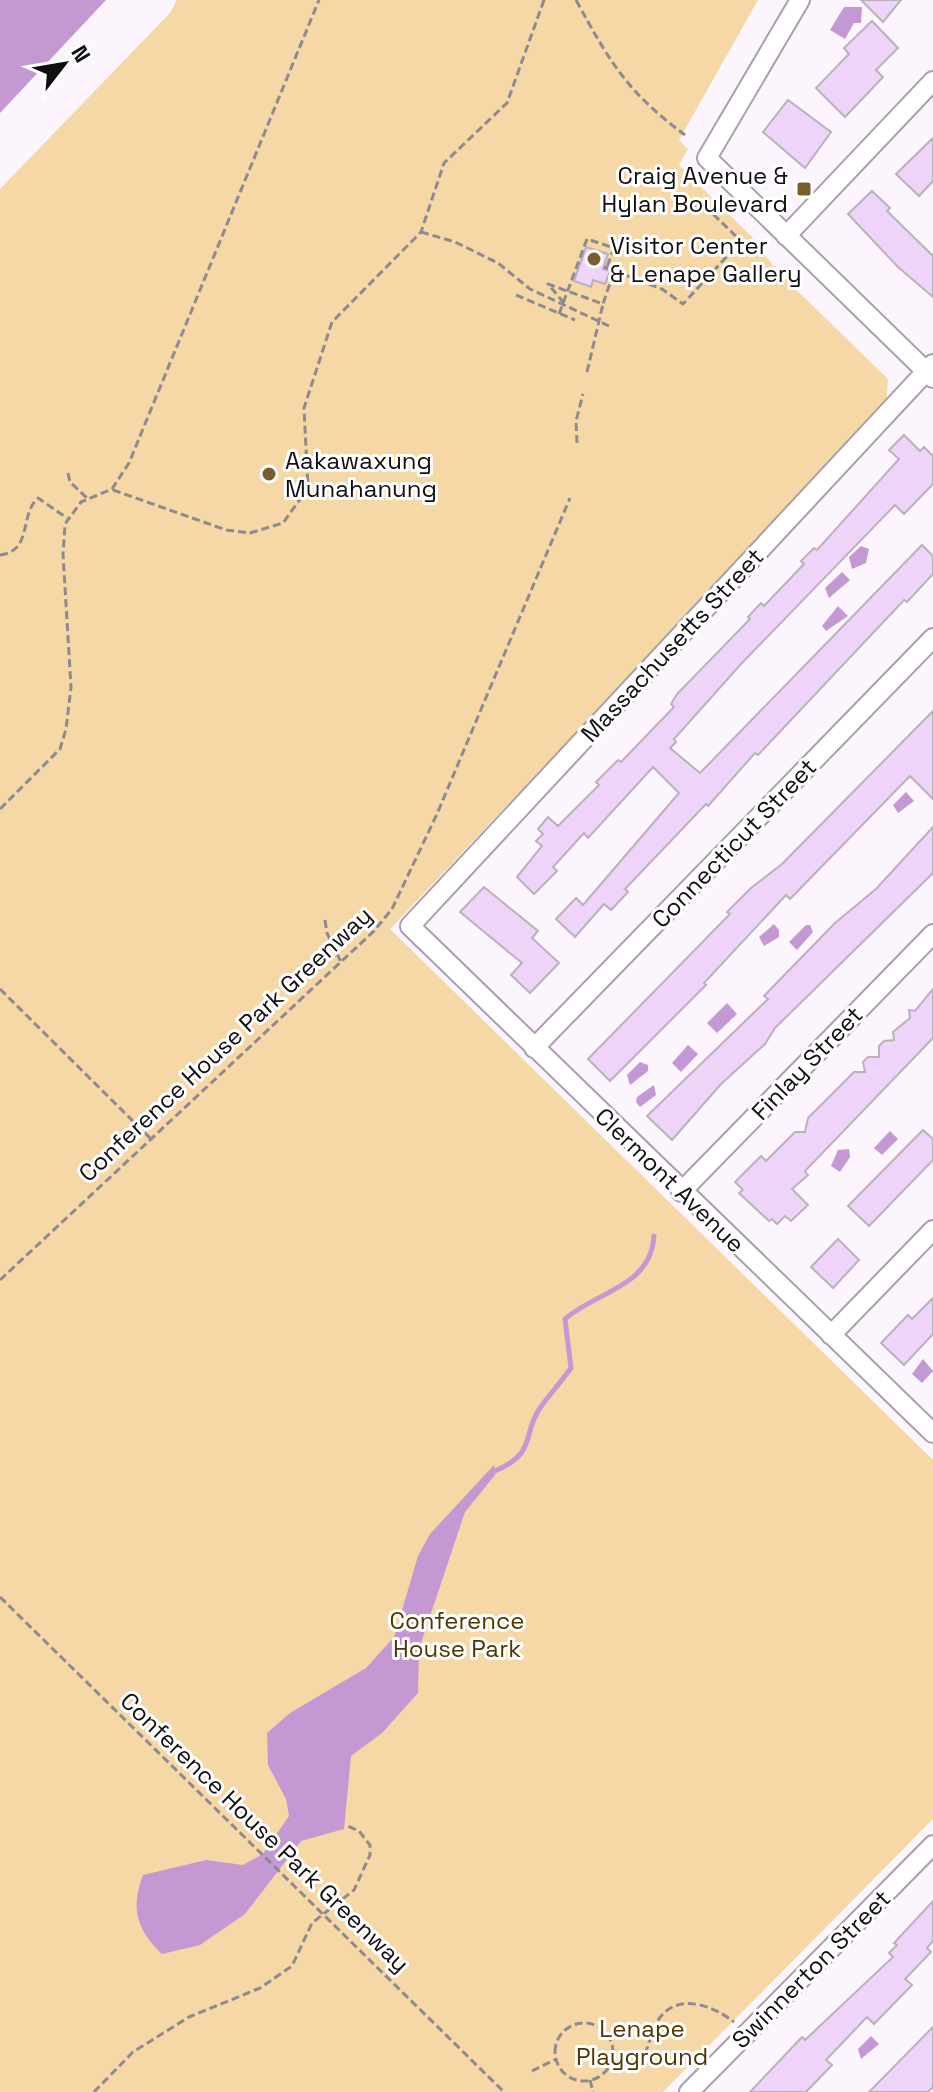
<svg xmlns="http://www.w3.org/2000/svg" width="933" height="2092" font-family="'Space Grotesk',sans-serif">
<rect width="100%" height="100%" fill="#fcf5fe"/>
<!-- green -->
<path fill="#f6d7a6" d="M177,0H758L679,140L688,149L679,165L752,237L777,271L888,379L886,405L390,929L933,1460V1819L663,2092H0V189L170,13Z"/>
<!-- water -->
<path fill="#c498d3" d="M0,0H106L0,113Z
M844,7H862L861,23H854L845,39L830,30Z
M861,546L869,549L866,563L852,569L849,557Z
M842,572L850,580L829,598L825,588Z
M838,606L848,616L826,631L822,626Z
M906,792L914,801L898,813L893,805Z
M774,924L779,930V937L764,946L759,937Z
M806,925H810L813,932L797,950L789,942Z
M727,1003L737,1014L717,1033L707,1023Z
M688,1045L698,1054L681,1072L672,1063Z
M640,1062L648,1065V1071L630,1085L627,1075Z
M654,1085L656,1095L640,1107L636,1102L637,1097Z
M890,1131L898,1139L882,1155L874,1148Z
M849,1149L850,1157L840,1172L831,1166L838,1150Z
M923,1359L933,1371L922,1383L912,1374Z
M494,1465L495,1475L465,1512L419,1649L418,1693L382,1733L351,1756L344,1829L301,1841L245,1914L200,1945L162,1954C137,1931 130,1908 143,1875L206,1860L243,1865L263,1854L289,1816L286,1799L268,1765L267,1733L290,1713L366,1668L394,1637L418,1556L430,1534Z
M871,2036L879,2044L861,2059L858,2049Z"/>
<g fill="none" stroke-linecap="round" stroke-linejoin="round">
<!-- stream -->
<path stroke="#c498d3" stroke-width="5" d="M495,1471C538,1452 521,1436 540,1408C549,1395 561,1382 571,1368L565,1319C597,1291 651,1287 654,1236"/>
</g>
<!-- building -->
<path fill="#efd4f9" stroke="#b9b1bc" stroke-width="2" d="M861,0H901L883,22Z
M872,21L898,48L876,70L883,77L845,117L816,88L849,54L844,48Z
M788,100L831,132L805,168L763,132Z
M933,138V181L919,196L896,174Z
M872,191L890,208L887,211L933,256V297L898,267L848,214Z
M586,247L608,254L603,269L610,271L605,284L593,280L591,287L574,281Z
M904,435L920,451L924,447L933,456V484L904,514L895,505L741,664L674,739L676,742L670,748L700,773L922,545L933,556V574L907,602L904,600L758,755L755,753L708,806L706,804L625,889L628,892L611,910L604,904L575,937L556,919L576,898L583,905L679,793L653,767L588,838L584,833L553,867L557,871L534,894L517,877L542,846L536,841L543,834L538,829L548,817L558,826L599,785L596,782L618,760L621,762L674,707L671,704L677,694L750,619L748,617L761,603L764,606L804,564L801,561L814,548L817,550L899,459L889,450Z
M933,711V799L910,776L790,899L786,895L704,983L706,985L610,1081L588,1059L730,914L727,912L751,888L782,864Z
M933,827V873L775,1028L765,1044L721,1084L672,1140L647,1116L768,999L764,996L835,923L876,889Z
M484,887L538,931L532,938L559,963L530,993L511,975L522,963L460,912Z
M933,989V1038L805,1171L808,1175L792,1189L808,1205L791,1221L785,1216L777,1224L772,1219L769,1221L739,1193L743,1190L735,1182L761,1156L766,1161L795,1132H805L808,1118L854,1072H865L863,1062L868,1057H879V1046L884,1041L894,1040L893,1032L910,1018L909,1010L915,1011Z
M923,1130L933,1139V1160L869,1226L848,1206Z
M838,1239L859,1260L833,1288L811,1267Z
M933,1298V1334L904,1365L881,1343L908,1315L912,1319Z
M933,1901V1941L927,1948L931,1952L905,1979L912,1985L874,2024L867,2017L826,2060L832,2065L806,2092H750L802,2037L805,2040L893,1957L889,1953L897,1945L894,1943Z
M933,2027V2087L928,2092H869Z"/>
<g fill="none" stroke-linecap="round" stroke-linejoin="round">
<!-- minor casing -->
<g stroke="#a9a0ac" stroke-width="22">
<path id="minor" d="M800,0L707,158L933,378
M786,236L933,81
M933,364L410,926L933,1433
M534,1048L933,638
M681,1192L933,934
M831,1335L933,1230
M689,2092L933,1845"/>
</g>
<!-- path -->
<path stroke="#8f8990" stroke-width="3" stroke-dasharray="8 4" stroke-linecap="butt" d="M576,0C610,62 626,91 685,135
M421,232L455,242L498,263L530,289L609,326
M604,267L662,289L683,304L741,241L714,215L689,205
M516,295L575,320
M564,303L548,284L603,304L614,271
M559,314L587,239L614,248L607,267
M587,372L603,304
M577,443L576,421L583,394
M68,473L70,482L87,498
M113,490L226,530L250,533L283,523L308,488L304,408L332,322L421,232L444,163L507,103L544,0
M0,555C33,551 19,515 38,498L67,518
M0,809L60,749L66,729L71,687L63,554L65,524L81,502L112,489L129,463L319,0
M325,920L327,933L341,962
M0,989L151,1139
M0,1280L374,931L392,909L437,814L570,498
M0,1597L504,2092
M555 2052a29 29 0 1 1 58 0a29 29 0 1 1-58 0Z
M613,2063C621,2063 631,2066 638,2062C648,2055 649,2038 654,2028C670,1990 710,2003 734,2022
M532,2071L556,2059
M590,2080L593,2092
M94,2092L133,2052L189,2017L260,1988L292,1966L312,1923L354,1890L370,1855V1845L359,1831L345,1825"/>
<!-- minor -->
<use href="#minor" stroke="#fff" stroke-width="18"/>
</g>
<!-- markers -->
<g fill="#785d2f" stroke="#fff" stroke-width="3">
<rect x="796" y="181" width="16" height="16" rx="4"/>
<circle cx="594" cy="259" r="8"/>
<circle cx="269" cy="474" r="8"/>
</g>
<g text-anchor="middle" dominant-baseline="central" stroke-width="6" stroke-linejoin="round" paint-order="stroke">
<!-- poi labels -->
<g font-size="24" fill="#120f13" stroke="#fff" text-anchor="start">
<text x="788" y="175" text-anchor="end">Craig Avenue &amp;<tspan x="788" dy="28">Hylan Boulevard</tspan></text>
<text x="610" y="245">Visitor Center<tspan x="610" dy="28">&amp; Lenape Gallery</tspan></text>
<text x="285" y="460">Aakawaxung<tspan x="285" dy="28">Munahanung</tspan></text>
</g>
<!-- street labels -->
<g font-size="24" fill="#120f13" stroke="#fff">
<text transform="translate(672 645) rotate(-47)">Massachusetts Street</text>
<text transform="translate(734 843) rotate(-46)">Connecticut Street</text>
<text transform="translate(225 1044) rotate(-43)">Conference House Park Greenway</text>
<text transform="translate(807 1063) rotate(-46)">Finlay Street</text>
<text transform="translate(670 1180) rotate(44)">Clermont Avenue</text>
<text transform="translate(265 1832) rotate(44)">Conference House Park Greenway</text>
<text transform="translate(811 1969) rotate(-45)">Swinnerton Street</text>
</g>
<!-- park labels -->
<g font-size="24" fill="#503600" stroke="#fff">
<text x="457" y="1620">Conference<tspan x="457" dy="28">House Park</tspan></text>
<text x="642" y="2028">Lenape<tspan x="642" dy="28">Playground</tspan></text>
</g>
</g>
<!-- north arrow -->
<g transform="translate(64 64) rotate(59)" stroke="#ffffff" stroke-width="6" paint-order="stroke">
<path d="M0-6L14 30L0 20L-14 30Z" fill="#120f13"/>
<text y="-12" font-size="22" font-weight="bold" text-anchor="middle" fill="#120f13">N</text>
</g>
</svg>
